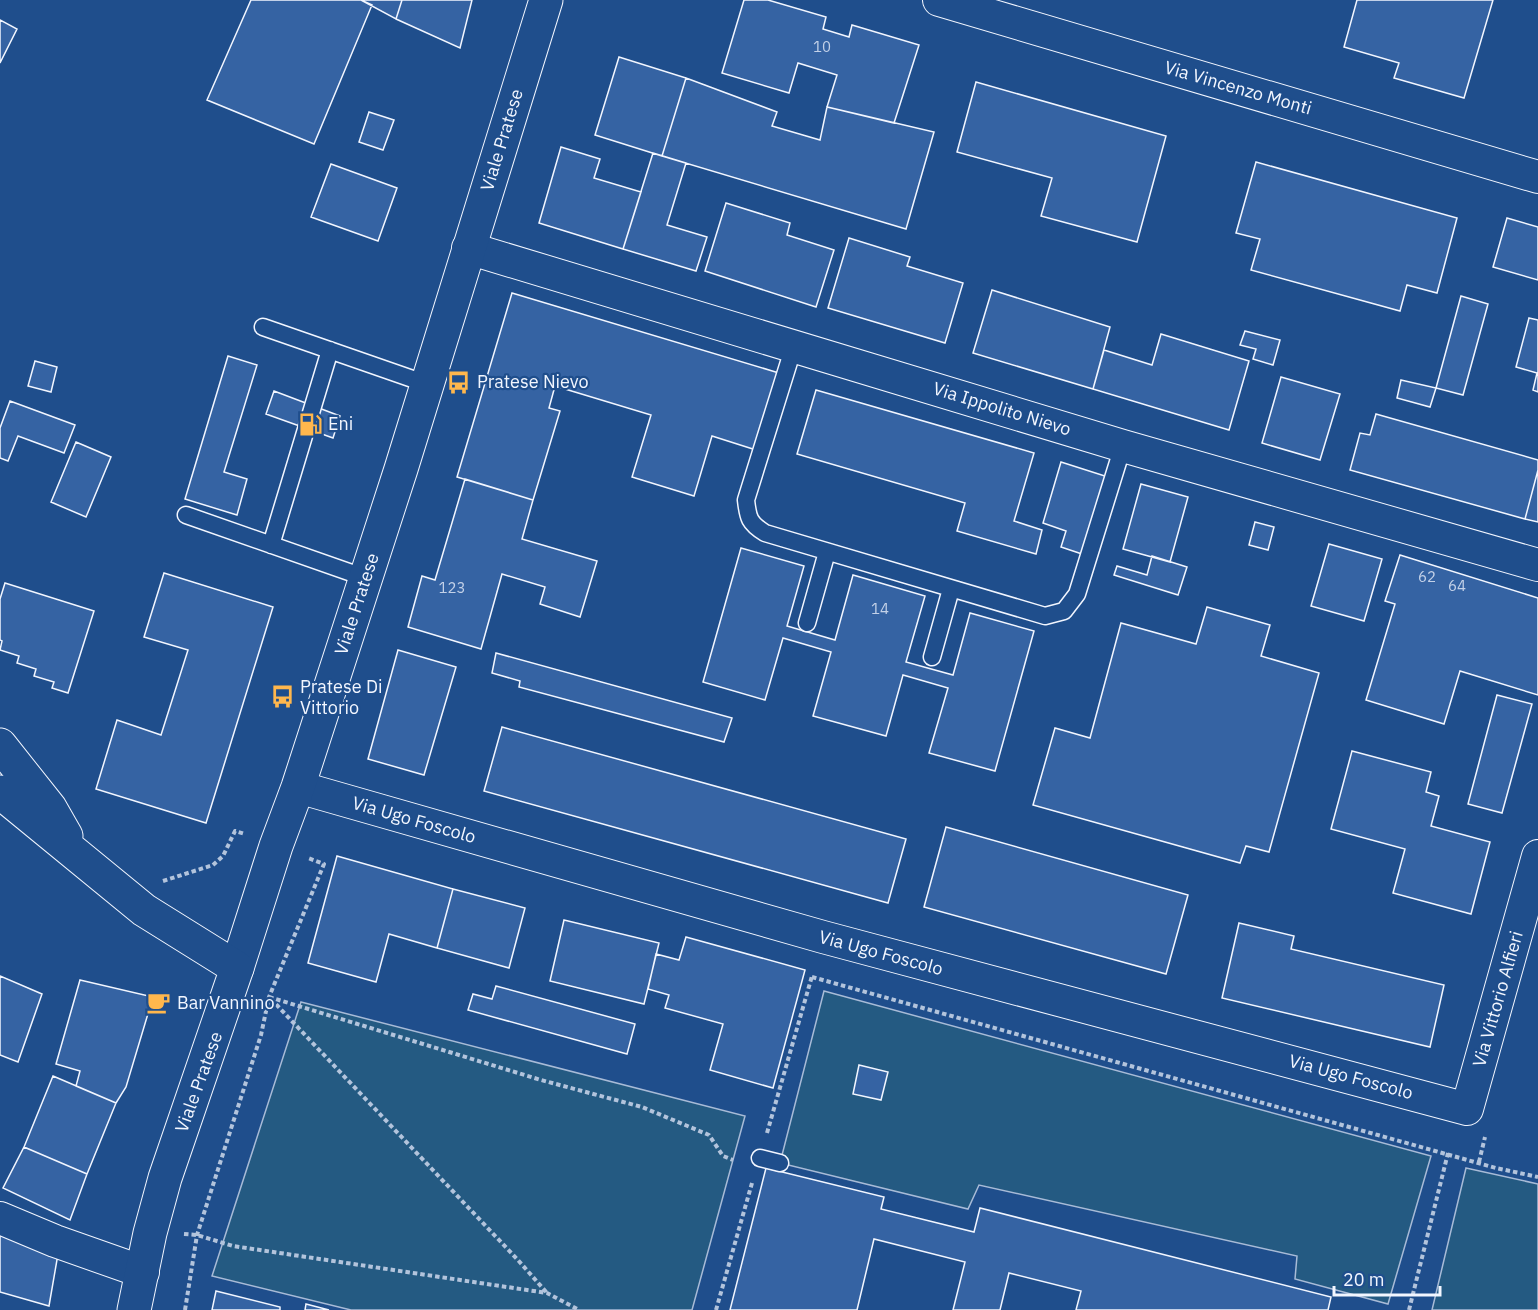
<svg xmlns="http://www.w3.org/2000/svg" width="1538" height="1310" font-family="'IBM Plex Sans',sans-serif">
	<rect width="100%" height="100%" fill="#1f4e8c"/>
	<!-- green -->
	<path fill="#245a82" stroke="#a8bbd7" stroke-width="1.5" d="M824 991 1431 1156 1388 1304 1295 1279 1297 1256 979 1185 968 1209 780 1163Z
		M301 1002 745 1116 692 1310H351L212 1276Z
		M1466 1168 1538 1184V1310H1432Z"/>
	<!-- building -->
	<path fill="#3563a3" stroke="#f2f6ff" stroke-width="1.5" d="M251 0H361L372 5 314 144 207 100Z
		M361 0H402L396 19Z
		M402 0H472L460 48 396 19Z
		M744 0H768L826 17 823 29 849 37 852 25 919 45 894 123 827 107 837 75 798 63 789 93 722 73Z
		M1357 0H1493L1464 98 1394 78 1399 63 1344 47Z
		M0 20 17 29 0 63Z
		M619 57 686 78 662 156 595 135Z
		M686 78 777 112 772 126 820 140 827 107 934 132 906 229 662 156Z
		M976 82 1166 136 1137 242 1041 216 1052 178 957 152Z
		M369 112 394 120 383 150 359 142Z
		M561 147 600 159 594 178 641 192 623 249 539 223Z
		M653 153 686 163 667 225 707 237 696 271 623 249Z
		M1256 162 1457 218 1437 293 1407 285 1400 311 1251 270 1260 239 1236 233Z
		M331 164 397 188 378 241 311 217Z
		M726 203 790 223 787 235 834 250 816 307 705 271Z
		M1507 218 1538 227V280L1493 267Z
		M849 238 910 257 907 266 963 283 945 343 828 308Z
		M992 290 1110 327 1093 389 973 353Z
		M512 293 779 373 756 450 712 436 694 496 632 477 651 415 555 386 549 408 560 411 533 500 457 477Z
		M1461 296 1488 304 1463 395 1436 388Z
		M1529 318 1538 320V392L1533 390 1537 373 1516 367Z
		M1245 331 1280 340 1273 365 1253 359 1256 349 1240 345Z
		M1161 334 1249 361 1229 430 1093 389 1104 350 1152 365Z
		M228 356 257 365 224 472 247 479 237 515 185 499Z
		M35 361 57 367 51 392 28 386Z
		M1281 377 1340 394 1320 460 1262 443Z
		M1401 380 1436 388 1430 407 1397 398Z
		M816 390 1034 453 1014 521 1042 530 1036 554 957 531 965 503 797 454Z
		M274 391 340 416 333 438 266 414Z
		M10 401 75 425 64 453 18 436 8 461 0 458V428Z
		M1376 414 1538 460V470L1525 519 1350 470 1360 433 1370 435Z
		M76 442 111 457 86 517 51 502Z
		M1061 462 1108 477 1085 555 1061 547 1066 531 1043 523Z
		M1538 470V522L1525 519Z
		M465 479 533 500 522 539 597 561 580 617 540 604 545 587 502 574 481 649 408 627 422 576 435 580Z
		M1141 484 1188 497 1170 562 1123 549Z
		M1255 522 1274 527 1268 550 1249 545Z
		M1329 544 1382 559 1364 621 1311 606Z
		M741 548 804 566 787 626 835 640 853 575 925 596 906 662 953 675 970 613 1034 631 995 771 929 753 948 688 903 675 886 736 813 716 831 652 783 638 765 700 703 682Z
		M1400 555 1538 598V695L1460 671 1444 724 1366 700 1395 604 1385 601Z
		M1152 556 1187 567 1178 595 1114 575 1117 566 1147 575Z
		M164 573 273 607 206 823 96 789 117 720 161 735 188 650 144 637Z
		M5 583 94 611 68 693 52 688 54 682 34 676 36 669 17 663 19 656 0 650 2 641 0 640V599Z
		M1207 607 1270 625 1261 656 1319 673 1269 852 1246 846 1240 863 1033 805 1055 728 1090 738 1121 623 1196 644Z
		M398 650 456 667 424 775 368 759Z
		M496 653 732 718 724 742 519 687 520 681 492 673Z
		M1497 695 1532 704 1502 813 1468 804Z
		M502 727 906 839 888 903 484 791Z
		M1352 751 1431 772 1426 792 1439 796 1431 826 1490 842 1471 914 1393 893 1405 849 1331 829Z
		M946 827 1188 895 1166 974 924 907Z
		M337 856 453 889 437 948 389 934 376 982 308 963Z
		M453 889 525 908 509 968 437 948Z
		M564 920 659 943 644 1004 550 981Z
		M1239 923 1294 936 1291 949 1444 985 1430 1047 1222 998Z
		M686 937 805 970 773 1088 710 1070 723 1024 665 1008 669 995 648 989 656 954 679 960Z
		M0 976 42 994 18 1062 0 1055Z
		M80 980 153 997 126 1087 116 1103 76 1086 80 1071 56 1064Z
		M496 986 635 1024 627 1054 468 1010 473 994 492 999Z
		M859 1065 888 1072 881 1100 853 1094Z
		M53 1076 116 1103 87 1174 24 1147Z
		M24 1147 87 1174 70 1220 3 1188Z
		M766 1168 884 1197 881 1209 974 1232 980 1208 1331 1297 1328 1310H1076L1081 1291 1009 1273 1000 1310H953L965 1262 874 1239 857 1310H730Z
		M0 1229 58 1254 49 1306 0 1292Z
		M216 1291 280 1307V1310H212Z
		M306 1304 329 1310H305Z"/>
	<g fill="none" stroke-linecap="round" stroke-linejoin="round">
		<defs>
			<path id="service" d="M263 327 427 384
				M794 346 746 500C748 518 749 523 765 533L1045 616 1064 611 1077 594 1123 446
				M186 515 366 578
				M271 545 330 350
				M807 623 827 552
				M932 657 951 589
				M760 1158 780 1163"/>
			<path id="minor" d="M939 0 1538 177
				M468 248 1123 446 1538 565
				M298 787 823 937 1467 1109 1538 856
				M0 1218 55 1241 143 1272"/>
			<path id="tertiary" d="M237 968 276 846 298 787 401 469 546 0"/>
			<path id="secondary" d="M0 745 50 808 66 836
				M0 792 144 910 237 968 165 1178 150 1233 134 1310"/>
		</defs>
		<!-- service casing -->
		<use href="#service" stroke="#f2f6ff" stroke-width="19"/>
		<!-- minor casing -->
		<use href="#minor" stroke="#f2f6ff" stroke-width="34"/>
		<!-- tertiary casing -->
		<use href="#tertiary" stroke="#f2f6ff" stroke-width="35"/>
		<!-- secondary casing -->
		<use href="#secondary" stroke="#f2f6ff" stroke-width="35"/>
		<!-- path -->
		<path stroke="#b3c4dc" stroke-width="4" stroke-dasharray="4.5 3" stroke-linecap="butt" d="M163 881 213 865 223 856 235 831 245 834
			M812 977 1496 1168 1538 1177
			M269 997 541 1080 642 1107 709 1135 723 1156 733 1160
			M271 999 517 1259 547 1293
			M767 1133 812 976
			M1479 1162 1485 1137
			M184 1234 197 1235 233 1246 547 1293 579 1310
			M185 1310 197 1235 261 1035 269 997 324 864 308 858
			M716 1310 752 1183
			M1409 1310 1448 1153"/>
		<!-- service -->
		<use href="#service" stroke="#1f4e8c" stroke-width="16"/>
		<!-- minor -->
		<use href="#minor" stroke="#1f4e8c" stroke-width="32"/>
		<!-- tertiary -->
		<use href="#tertiary" stroke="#1f4e8c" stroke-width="33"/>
		<!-- secondary -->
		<use href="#secondary" stroke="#1f4e8c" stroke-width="33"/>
	</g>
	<!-- icons -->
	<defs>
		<symbol id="bus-bare" viewBox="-9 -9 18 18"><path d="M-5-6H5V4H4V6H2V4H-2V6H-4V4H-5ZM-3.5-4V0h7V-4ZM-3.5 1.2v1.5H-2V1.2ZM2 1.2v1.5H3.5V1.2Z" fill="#ffb74d" stroke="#1f4e8c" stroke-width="2.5" paint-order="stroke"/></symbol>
		<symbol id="fuel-bare" viewBox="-9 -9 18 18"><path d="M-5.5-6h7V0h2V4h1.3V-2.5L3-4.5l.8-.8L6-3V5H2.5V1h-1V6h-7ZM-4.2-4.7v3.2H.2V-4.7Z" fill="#ffb74d" stroke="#1f4e8c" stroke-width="2.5" paint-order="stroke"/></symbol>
		<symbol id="cafe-bare" viewBox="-9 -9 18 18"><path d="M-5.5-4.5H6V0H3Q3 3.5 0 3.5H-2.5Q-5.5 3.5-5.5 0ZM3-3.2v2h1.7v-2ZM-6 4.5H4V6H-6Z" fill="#ffb74d" stroke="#1f4e8c" stroke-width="2.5" paint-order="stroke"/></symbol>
	</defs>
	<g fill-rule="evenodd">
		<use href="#bus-bare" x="442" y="366" width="33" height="33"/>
		<use href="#fuel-bare" x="294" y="408" width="33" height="33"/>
		<use href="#bus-bare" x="266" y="680" width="33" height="33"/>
		<use href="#cafe-bare" x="142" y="986" width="33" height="33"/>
	</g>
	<g text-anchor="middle" stroke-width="4.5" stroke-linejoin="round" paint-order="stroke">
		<!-- number labels -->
		<g font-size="15" fill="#c3d1e8">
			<text x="822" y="52">10</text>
			<text x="1427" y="582">62</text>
			<text x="1457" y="591">64</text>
			<text x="452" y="593">123</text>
			<text x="880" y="614">14</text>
		</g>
		<!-- street labels -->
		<g font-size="18" fill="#f2f6ff" stroke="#1f4e8c">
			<text transform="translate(1238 88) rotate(16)" y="6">Via Vincenzo Monti</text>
			<text transform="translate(502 140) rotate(-73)" y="6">Viale Pratese</text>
			<text transform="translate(1002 409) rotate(17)" y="6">Via Ippolito Nievo</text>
			<text transform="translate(357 604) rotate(-72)" y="6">Viale Pratese</text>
			<text transform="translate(414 820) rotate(16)" y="6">Via Ugo Foscolo</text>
			<text transform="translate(881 953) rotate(15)" y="6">Via Ugo Foscolo</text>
			<text transform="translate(1498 999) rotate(-74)" y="6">Via Vittorio Alfieri</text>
			<text transform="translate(1351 1077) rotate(15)" y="6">Via Ugo Foscolo</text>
			<text transform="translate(199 1082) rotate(-70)" y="6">Viale Pratese</text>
		</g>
		<!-- poi labels -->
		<g font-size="18" fill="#f2f6ff" stroke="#1f4e8c" text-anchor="start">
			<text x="477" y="388">Pratese Nievo</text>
			<text x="328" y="430">Eni</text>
			<text x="300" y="693">Pratese Di<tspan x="300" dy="21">Vittorio</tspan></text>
			<text x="177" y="1009">Bar Vannino</text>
		</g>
	</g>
	<!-- scale -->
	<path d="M1334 1286v9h106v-9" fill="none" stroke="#f2f6ff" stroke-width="3"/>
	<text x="1343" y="1286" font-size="18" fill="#f2f6ff" stroke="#1f4e8c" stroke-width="4.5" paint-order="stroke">20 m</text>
</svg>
